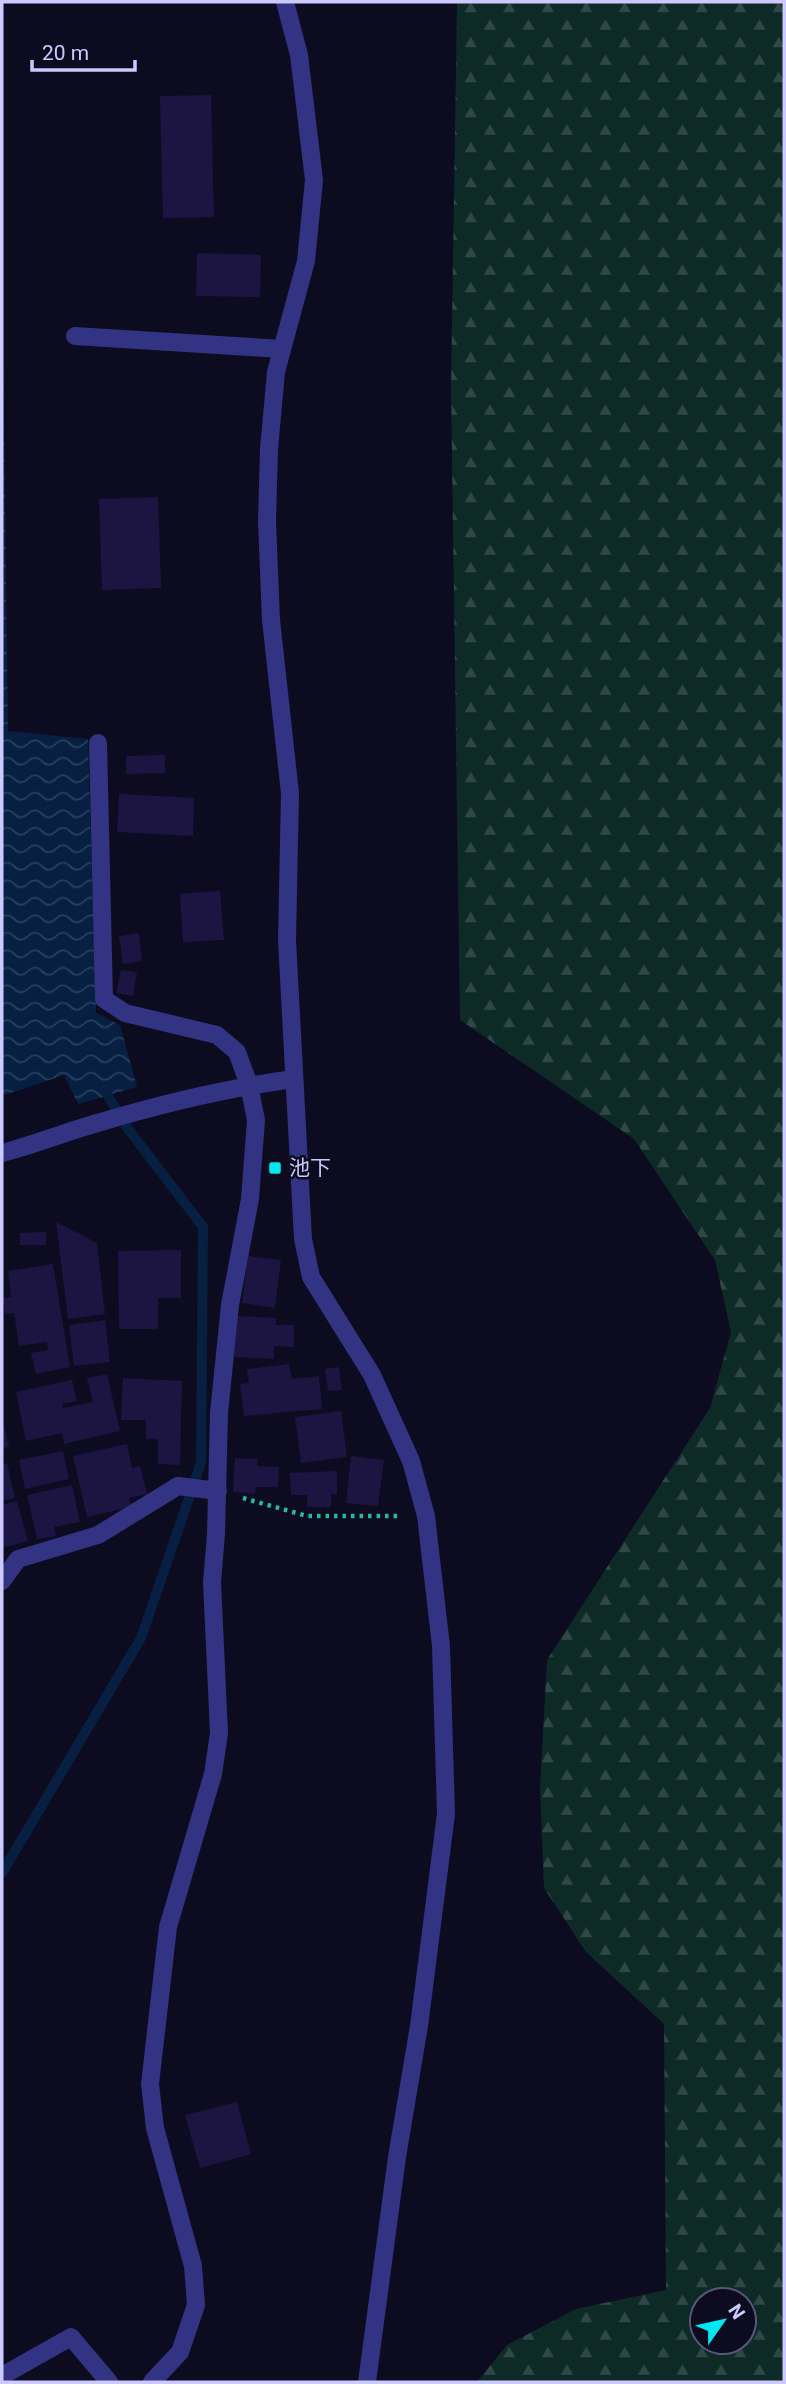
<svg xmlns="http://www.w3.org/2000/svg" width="786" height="2384" font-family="Roboto,'Noto Sans JP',sans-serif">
	<defs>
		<pattern id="forest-firs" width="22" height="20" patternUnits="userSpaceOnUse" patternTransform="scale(1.75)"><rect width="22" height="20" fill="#0d2a27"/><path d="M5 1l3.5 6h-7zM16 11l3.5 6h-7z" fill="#2f4847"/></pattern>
		<pattern id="water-waves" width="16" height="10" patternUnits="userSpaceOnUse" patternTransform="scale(1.75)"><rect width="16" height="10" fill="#072042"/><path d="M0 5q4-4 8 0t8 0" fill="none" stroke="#2a3f5e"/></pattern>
	</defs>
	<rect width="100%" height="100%" fill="#0d0b1f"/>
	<!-- forest -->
	<path fill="url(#forest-firs)" fill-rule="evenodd" d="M457 2H784V2382H477L507 2345 576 2309 666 2290 664 2024 586 1952 544 1888 540 1788 547 1660 710 1408 731 1332 715 1260 634 1139 460 1020 451 389ZM702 2300H744V2342H702Z"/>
	<!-- water -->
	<path fill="url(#water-waves)" d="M2 280 8 731 88 739 96 1013 120 1025 137 1087 78 1104 64 1075 2 1096Z"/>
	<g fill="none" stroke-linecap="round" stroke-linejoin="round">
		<!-- stream -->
		<path stroke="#072042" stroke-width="10" d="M2 1873 141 1638 201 1463 203 1227 129 1130 108 1096"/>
	</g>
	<!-- building -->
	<path fill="#1c1542" d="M211 95 214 217 163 218 160 96Z
		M197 253 261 255 260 297 196 296Z
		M158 497 161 588 102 590 99 499Z
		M165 755V773L126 774V756Z
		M119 794 194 798 193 836 117 832Z
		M220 891 224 940 183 942 180 894Z
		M139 933 142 961 123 964 119 936Z
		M121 970 137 972 133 996 116 993Z
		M56 1222 97 1243 105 1314 68 1319Z
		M46 1232V1245H20V1233Z
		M181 1250V1298H158V1329H119L118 1251Z
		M248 1256 281 1260 275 1308 242 1303Z
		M53 1264 70 1367 36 1374 31 1353 48 1350 47 1342 19 1346 14 1313 5 1314 3 1298 11 1297 8 1271Z
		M237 1316 276 1318V1325H294V1347L274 1346V1359L234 1357Z
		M105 1320 110 1362 74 1366 69 1325Z
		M289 1364 292 1379 319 1376 322 1409 244 1416 240 1384 249 1383 247 1369Z
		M339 1367 342 1390 328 1391 325 1369Z
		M107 1374 120 1431 64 1444 62 1433 26 1441 16 1392 72 1380 77 1401 62 1404 63 1408 93 1402 87 1378Z
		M123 1378 182 1381 180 1465 158 1464V1439H146V1420H121Z
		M341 1411 347 1457 301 1463 295 1417Z
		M2 1418 9 1447 2 1448Z
		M127 1444 132 1468 140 1466 147 1494 129 1498 131 1507 87 1517 73 1456Z
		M63 1451 69 1479 25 1489 19 1460Z
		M351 1456 384 1460 378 1506 346 1503Z
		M235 1458 258 1459 257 1466 279 1467 278 1487H256L255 1494 233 1492Z
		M7 1463 15 1498 2 1501V1464Z
		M337 1471V1494H331V1507H307V1495H291L290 1473Z
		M72 1485 80 1522 54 1527 56 1536 37 1539 27 1495Z
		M17 1501 28 1541 2 1548V1505Z
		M237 2102 251 2154 200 2168 185 2115Z"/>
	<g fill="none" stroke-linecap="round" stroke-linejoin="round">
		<!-- path -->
		<path stroke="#24b8a8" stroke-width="4.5" stroke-dasharray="3.5 5" stroke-linecap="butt" d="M243 1498 307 1516H400"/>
		<!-- minor -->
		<path stroke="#323382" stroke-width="18" d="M285 2 299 55 314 180 306 261 276 372 269 449 267 521 271 620 290 793 287 940 303 1239 311 1277 372 1375 411 1461 426 1516 441 1646 446 1814 419 2026 397 2157 367 2382
			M75 336 282 349
			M98 743 104 999 125 1013 217 1035 237 1052 249 1085 256 1120 250 1199 230 1305 219 1413 216 1534 212 1582 219 1733 213 1774 168 1927 150 2084 155 2128 193 2266 196 2305 180 2352 152 2382
			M2 1153C33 1145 63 1133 94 1124 160 1104 226 1088 294 1079
			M2 1581 18 1559 98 1535 178 1486 218 1491
			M2 2376 71 2337 109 2382"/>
	</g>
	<!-- markers -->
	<rect fill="#00e8f4" stroke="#0d0b1f" stroke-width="2.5" x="268" y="1161" width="14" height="14" rx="3.5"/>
	<g text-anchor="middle" stroke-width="5" stroke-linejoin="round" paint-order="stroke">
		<!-- poi labels -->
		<g font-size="21" fill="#ccc9ff" stroke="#0d0b1f" text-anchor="start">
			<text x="289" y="1175">池下</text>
		</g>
	</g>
	<!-- border -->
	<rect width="786" height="2384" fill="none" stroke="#ccc9ff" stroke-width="7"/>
	<!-- north arrow -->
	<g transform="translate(723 2321) rotate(56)"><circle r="33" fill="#0d0b1f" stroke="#595779" stroke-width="2"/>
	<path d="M0-5L12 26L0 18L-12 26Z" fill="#00e8f4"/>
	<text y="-10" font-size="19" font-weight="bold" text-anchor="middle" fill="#ccc9ff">N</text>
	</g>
	<!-- scale -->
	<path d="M32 60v10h103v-10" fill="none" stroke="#ccc9ff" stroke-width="3.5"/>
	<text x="42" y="60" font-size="21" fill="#ccc9ff" stroke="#0d0b1f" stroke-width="5" paint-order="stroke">20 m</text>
</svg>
